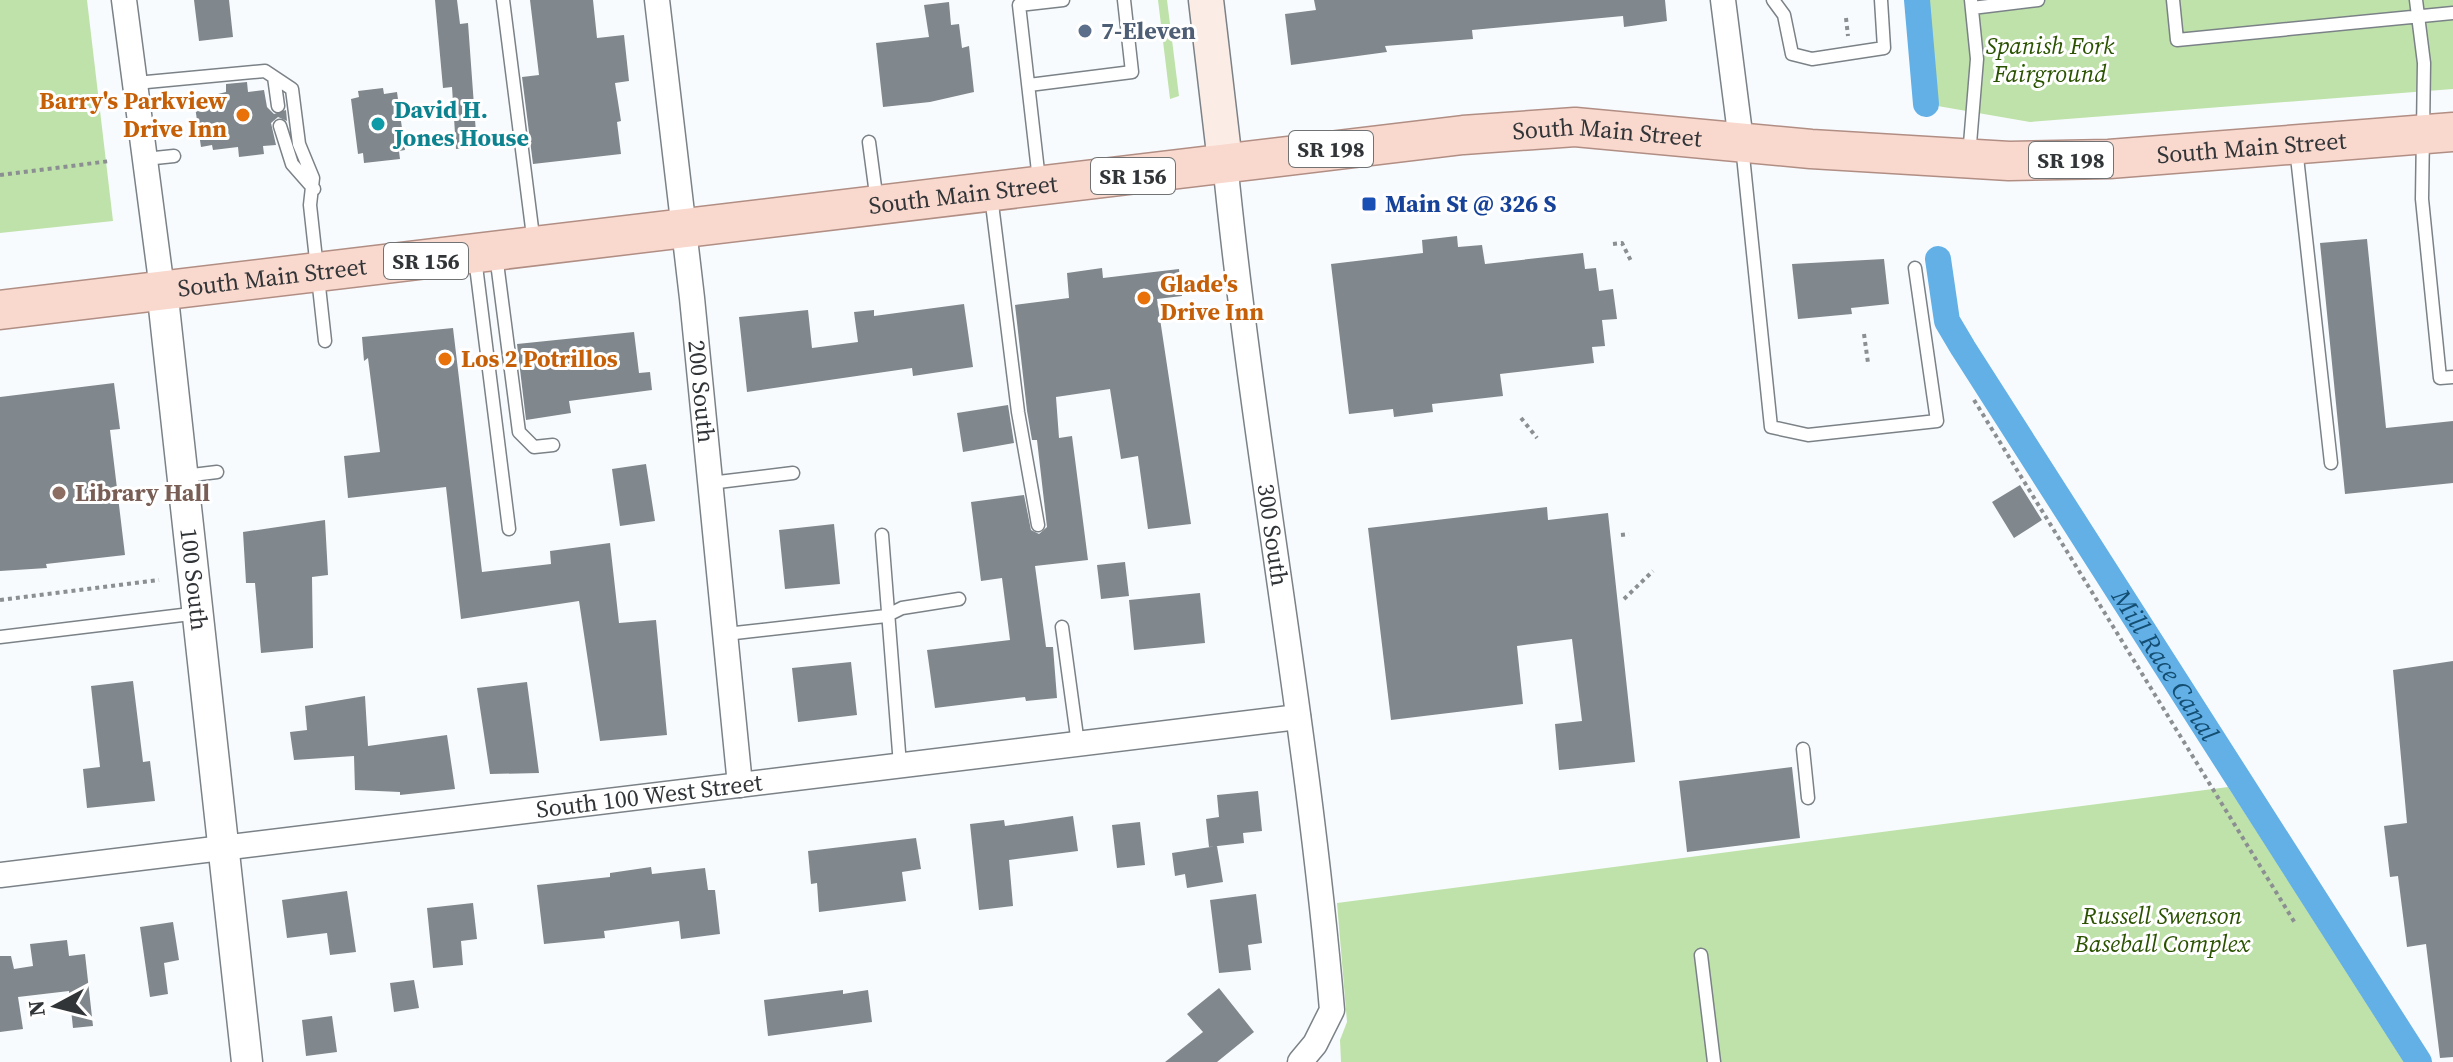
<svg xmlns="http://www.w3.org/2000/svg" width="2453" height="1062" font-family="'Source Serif 4',serif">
	<rect width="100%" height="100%" fill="#f8fbfe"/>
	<!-- green -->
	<path fill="#bfe2aa" d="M0 0H87L113 221 0 233Z
		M1158 0H1167L1179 96 1170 99Z
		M1917 0H2453V89L2030 122 1926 104Z
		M2228 787 2407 1062H1341L1340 1040 1347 1022 1337 903Z"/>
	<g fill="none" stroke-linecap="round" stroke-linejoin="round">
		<!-- canal -->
		<g stroke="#63b0e7" stroke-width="26">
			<path d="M1917 0 1926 104"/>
			<path id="s1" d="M1938 259 1947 321 1963 348 2419 1062"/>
		</g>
	</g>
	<!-- building -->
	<path fill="#81888d" d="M194 0H229L233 37 199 41Z
		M435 0H457L460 24 468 23 477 147 456 149 452 87 443 88Z
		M530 0H593L597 38 624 35 629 81 615 83 621 121 617 122 621 154 533 164 522 77 539 75Z
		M1314 0H1665L1667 21 1624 27 1623 16 1472 30 1473 39 1385 46 1387 52 1291 65 1285 14 1316 10Z
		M949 2 951 25 959 24 962 48 969 46 974 92 930 102 883 107 876 43 929 37 924 5Z
		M247 82 248 92 264 90 267 107 274 114 286 110 287 121 278 117 271 123 276 145 263 146 264 154 239 157 238 147 213 150 212 145 201 147 194 100 226 92V84Z
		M383 88 384 94 397 92 405 150 399 151 400 159 364 163 363 153 358 154 351 99 359 97 358 91Z
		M1457 236 1458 247 1482 245 1485 264 1583 253 1585 269 1596 268 1599 291 1613 289 1617 319 1602 320 1605 346 1592 347 1594 363 1500 374 1503 396 1432 404 1433 412 1394 417 1393 409 1349 414 1331 264 1423 253 1422 240Z
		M2367 239 2386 428 2453 421V483L2345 494 2320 243Z
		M1884 259 1889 304 1851 308 1852 314 1798 319 1792 264Z
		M1102 268 1103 278 1179 269 1182 296 1157 299 1191 524 1148 529 1138 456 1121 459 1110 389 1056 397 1059 438 1072 436 1088 560 1035 566 1046 647H1053L1057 698 1026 701 1025 697 935 708 927 650 1010 640 1002 578 981 581 971 502 1024 495 1031 530 1039 534 1047 527 1037 440H1032L1027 411 1015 305 1069 298 1067 273Z
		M964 304 973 367 913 376 912 368 747 392 739 317 808 310 812 348 858 342 854 312 874 310V316Z
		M453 328 482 572 551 564 550 551 610 543 619 623 656 620 667 735 600 741 579 601 461 619 446 487 348 498 344 456 380 452 368 358 364 361 362 337Z
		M634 332 639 373 650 372 652 390 569 401 571 413 526 420 517 344Z
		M114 383 120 429 110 430 125 555 46 564 47 568 0 571V397Z
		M1008 405 1014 443 963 452 957 413Z
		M646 464 655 521 620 526 612 469Z
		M2020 485 2042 520 2014 538 1992 502Z
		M1547 507 1548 520 1608 513 1635 762 1559 770 1555 724 1582 721 1572 639 1517 646 1523 704 1391 720 1368 528Z
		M325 520 328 575 312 577 313 648 261 653 255 583H246L243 532Z
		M834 524 840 584 785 589 779 530Z
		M1125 562 1129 596 1101 599 1097 565Z
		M1200 593 1205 643 1134 650 1129 600Z
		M2453 661V1057L2440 1058 2426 944 2407 947 2398 876 2390 877 2384 826 2407 823 2393 670Z
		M851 662 857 715 798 722 792 668Z
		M133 681 143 762 150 761 155 801 87 808 83 769 100 767 91 686Z
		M527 682 539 773 490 774 477 688Z
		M365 696 368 746 447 735 455 789 400 795V792L355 790 354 756 294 760 290 732 307 730 305 706Z
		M1792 767 1800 838 1687 852 1679 781Z
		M1258 791 1262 831 1243 833 1244 843 1209 847 1206 819 1219 817 1217 795Z
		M1073 816 1078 851 1009 860 1013 906 979 910 970 824 1004 820 1005 826Z
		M1140 822 1145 865 1117 868 1112 825Z
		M916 838 921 869 902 872 906 901 819 912 817 883 811 884 808 851Z
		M1217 846 1223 882 1187 888 1185 874 1175 876 1172 853Z
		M651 867 652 874 705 868 708 890H715L720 934 681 939 679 921 604 931 605 938 544 944 537 885 610 877V873Z
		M347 891 356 952 330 955 327 933 287 938 282 900Z
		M1256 894 1262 943 1248 945 1251 970 1219 973 1210 900Z
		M473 903 477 939 461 941 463 965 433 968 427 908Z
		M173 922 179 960 164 963 168 994 150 997 140 927Z
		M67 940 69 956 85 954 93 1026 73 1028 69 991 18 997 23 1029 0 1032V956H11L14 969 33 966 30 944Z
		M414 980 419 1008 394 1012 390 983Z
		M1219 988 1254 1032 1217 1062H1165L1203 1032 1187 1014Z
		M843 990V994L868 990 872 1022 768 1036 764 1000Z
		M332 1016 337 1052 306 1056 302 1020Z"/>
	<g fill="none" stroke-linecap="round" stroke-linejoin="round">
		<defs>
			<path id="service" d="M503 0 534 244
				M1773 0 1784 15 1792 54 1812 59 1884 48 1881 0
				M2173 0 2177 40 2453 13
				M2416 0 2424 63 2422 199 2440 378 2453 377
				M1972 8 2038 0
				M274 77 292 89 299 144 313 178 310 205 325 341
				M136 83 265 71 274 77 278 106
				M1029 85 1132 72 1124 0
				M280 126 292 164 314 189
				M869 142 877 202
				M1742 146 1771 427 1808 435 1937 421 1915 268
				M2296 148 2331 463
				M1969 156 1977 59 1971 0
				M145 159 174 156
				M1039 180 1019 5 1063 0
				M991 196 1018 412 1038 525
				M496 255 519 432 534 447 553 445
				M475 258 509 529
				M184 476 217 472
				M710 483 793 473
				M882 535 900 765
				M1062 627 1078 744
				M726 634 886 616 902 608 959 599
				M0 637 199 613
				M1803 749 1808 798
				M1701 955 1714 1062"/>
			<g id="minor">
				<path d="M124 0 162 289"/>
				<path id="s2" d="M657 0 692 298 740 785"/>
				<path d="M1723 0 1741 141"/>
				<path id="s3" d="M1225 162C1253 446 1308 726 1332 1010L1315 1044 1300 1062"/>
				<path id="s4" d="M0 875 1298 717"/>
			</g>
			<g id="tertiary">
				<path id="s5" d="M162 289 247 1062"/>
			</g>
			<path id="secondary" d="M1206 0 1225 162"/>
			<g id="primary">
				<path id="s6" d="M0 310 1463 135 1575 127 1811 149 2009 161 2109 159 2453 132"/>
			</g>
		</defs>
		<!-- service casing -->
		<use href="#service" stroke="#7b8287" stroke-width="15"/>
		<!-- minor casing -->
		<use href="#minor" stroke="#7b8287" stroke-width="27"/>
		<!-- tertiary casing -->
		<use href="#tertiary" stroke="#7b8287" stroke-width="33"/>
		<!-- secondary casing -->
		<use href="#secondary" stroke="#7b8287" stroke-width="37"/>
		<!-- primary casing -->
		<use href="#primary" stroke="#b18e84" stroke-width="41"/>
		<!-- path -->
		<path stroke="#8c8f92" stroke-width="4" stroke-dasharray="4 4" stroke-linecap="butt" d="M1846 18 1848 36
			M0 175 110 161
			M1613 244 1622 243 1631 261
			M1864 334 1868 363
			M1974 400 2295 923
			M1521 418 1537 438
			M1621 535 1629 534
			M1624 599 1653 571
			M0 600 159 580"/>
		<!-- service -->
		<use href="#service" stroke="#fff" stroke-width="12"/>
		<!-- minor -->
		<use href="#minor" stroke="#fff" stroke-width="24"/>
		<!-- tertiary -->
		<use href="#tertiary" stroke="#fff" stroke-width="30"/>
		<!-- secondary -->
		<use href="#secondary" stroke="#fcece6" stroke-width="34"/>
		<!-- primary -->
		<use href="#primary" stroke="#f9d8ce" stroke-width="38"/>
	</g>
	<!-- markers -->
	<circle fill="#5c6f8a" stroke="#fff" stroke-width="3" cx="1085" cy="31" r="8"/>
	<g fill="#e8710a" stroke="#fff" stroke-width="3">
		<circle cx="243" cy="115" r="8"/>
		<circle cx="1144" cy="298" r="8"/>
		<circle cx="445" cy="359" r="8"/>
	</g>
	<circle fill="#0f9aa8" stroke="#fff" stroke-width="3" cx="378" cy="124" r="8"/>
	<rect fill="#1a4fb4" stroke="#fff" stroke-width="3" x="1361" y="196" width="16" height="16" rx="4"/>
	<circle fill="#8d6e63" stroke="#fff" stroke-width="3" cx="59" cy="493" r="8"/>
	<g text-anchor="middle" stroke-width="6" stroke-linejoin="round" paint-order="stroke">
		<!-- shield labels -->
		<g fill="#fff" stroke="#707274" stroke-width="2">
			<rect x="1289" y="131" width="84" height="36" rx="6"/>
			<rect x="2029" y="142" width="84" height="36" rx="6"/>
			<rect x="1091" y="158" width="84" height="36" rx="6"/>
			<rect x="384" y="243" width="84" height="36" rx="6"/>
		</g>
		<g font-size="22" font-weight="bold" fill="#323538">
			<text x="1331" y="157">SR 198</text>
			<text x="2071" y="168">SR 198</text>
			<text x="1133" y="184">SR 156</text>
			<text x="426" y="269">SR 156</text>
		</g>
		<!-- service labels -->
		<g font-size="24" font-weight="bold" fill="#4e5e75" stroke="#fff" text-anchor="start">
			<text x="1101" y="39">7-Eleven</text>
		</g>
		<!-- park labels -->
		<g font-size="24" font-style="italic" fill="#2a5201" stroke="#fff">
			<text x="2050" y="54">Spanish Fork<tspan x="2050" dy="28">Fairground</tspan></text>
			<text x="2162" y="924">Russell Swenson<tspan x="2162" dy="28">Baseball Complex</tspan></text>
		</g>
		<!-- food labels -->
		<g font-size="24" font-weight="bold" fill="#c56008" stroke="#fff" text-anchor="start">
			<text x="227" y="109" text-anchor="end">Barry's Parkview<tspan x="227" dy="28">Drive Inn</tspan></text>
			<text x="1160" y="292">Glade's<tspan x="1160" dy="28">Drive Inn</tspan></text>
			<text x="461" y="367">Los 2 Potrillos</text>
		</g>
		<!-- culture labels -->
		<g font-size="24" font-weight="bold" fill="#0d838f" stroke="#fff" text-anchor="start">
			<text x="394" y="118">David H.<tspan x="394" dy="28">Jones House</tspan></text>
		</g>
		<!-- street labels -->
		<g font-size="24" fill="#323538" stroke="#fff">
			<text dy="8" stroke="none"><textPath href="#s6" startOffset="1618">South Main Street</textPath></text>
			<text dy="8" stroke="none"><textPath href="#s6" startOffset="2264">South Main Street</textPath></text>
			<text dy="8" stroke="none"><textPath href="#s6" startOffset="970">South Main Street</textPath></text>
			<text dy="8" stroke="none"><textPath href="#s6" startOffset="274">South Main Street</textPath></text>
			<text dy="8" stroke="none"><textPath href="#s2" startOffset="394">200 South</textPath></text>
			<text dy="8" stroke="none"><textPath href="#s3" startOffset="376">300 South</textPath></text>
			<text dy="8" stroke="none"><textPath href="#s5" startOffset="292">100 South</textPath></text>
			<text dy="8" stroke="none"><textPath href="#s4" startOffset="654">South 100 West Street</textPath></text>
		</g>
		<!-- transit labels -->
		<g font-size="24" font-weight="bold" fill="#164399" stroke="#fff" text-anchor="start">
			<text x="1385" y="212">Main St @ 326 S</text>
		</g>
		<!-- education labels -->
		<g font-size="24" font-weight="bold" fill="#785e54" stroke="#fff" text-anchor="start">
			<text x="75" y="501">Library Hall</text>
		</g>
		<!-- water labels -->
		<g font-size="26" font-style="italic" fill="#144f73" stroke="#fff">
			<text dy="9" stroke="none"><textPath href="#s1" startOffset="470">Mill Race Canal</textPath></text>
		</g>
	</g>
	<!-- north arrow -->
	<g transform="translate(56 1006) rotate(263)" stroke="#ffffff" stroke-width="6" paint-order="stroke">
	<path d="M0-6L14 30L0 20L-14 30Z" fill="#323538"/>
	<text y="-12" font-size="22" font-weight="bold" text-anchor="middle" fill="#323538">N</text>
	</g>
</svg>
